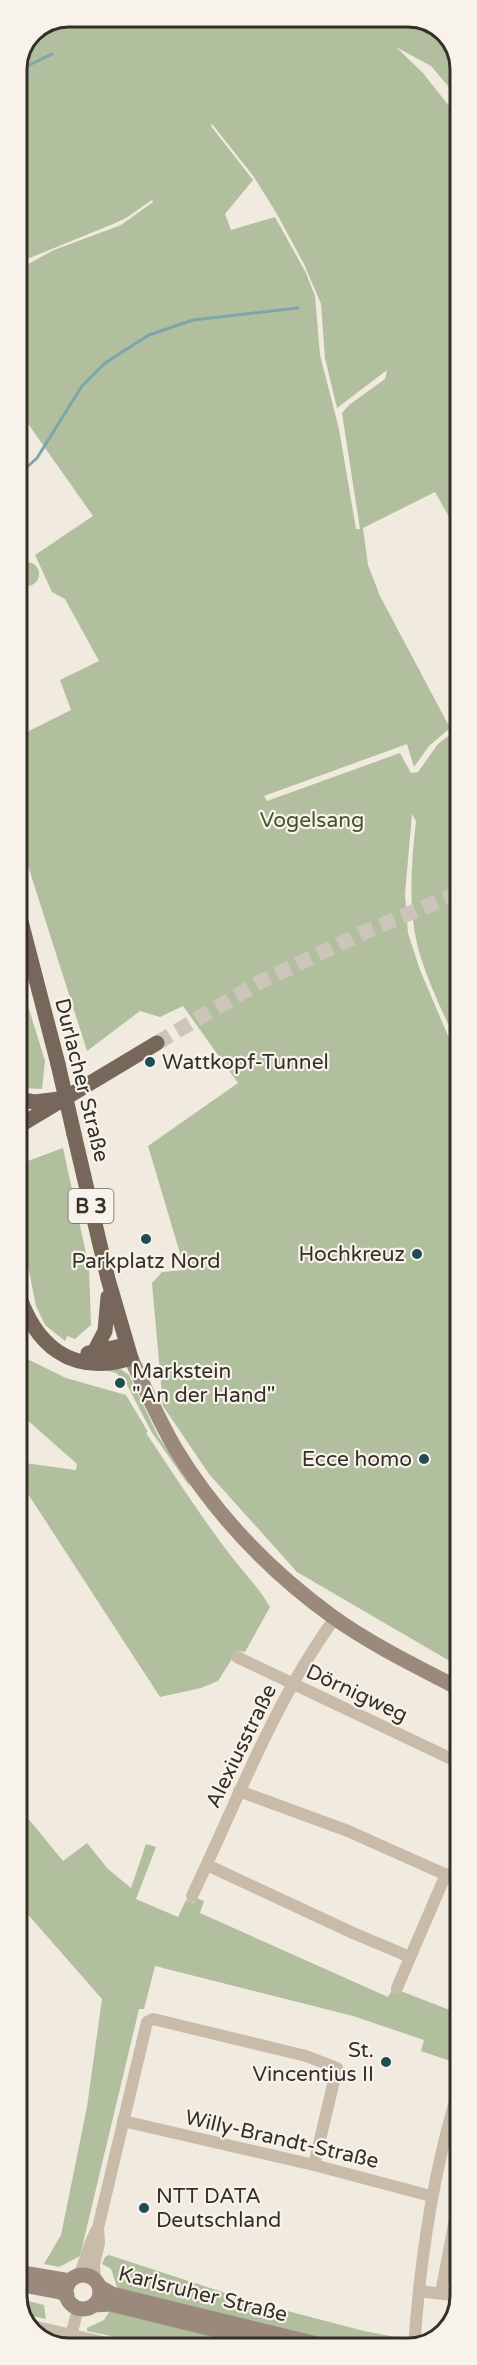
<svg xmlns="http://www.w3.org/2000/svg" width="477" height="2365" font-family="'Varela Round',sans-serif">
	<rect width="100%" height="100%" fill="#f1eade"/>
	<!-- green -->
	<path fill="#b1bf9f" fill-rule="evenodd" d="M69 17H414L445 32 460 62V100L431 66 396 47 423 73 460 120V536L435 492 363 528 368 565 380 596 450 728 429 746 414 767 407 744 264 796 267 801 400 753 411 773 418 772 438 744 460 727V1051C447 1020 431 990 421 958 407 914 411 866 416 821L412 814 405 894 408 933 420 970 460 1064V1667L297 1572 209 1474 163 1406 152 1283 162 1272 185 1270 148 1146 238 1083 183 1006 160 1017 140 1011 87 1051 17 831V737L71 710 60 680 99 661 65 599 52 592 35 555 93 516 17 408V270L54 250 121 225 153 202 152 200 126 218 113 224 20 262 17 256V69L32 32ZM212 124 254 177 277 214 304 264 321 304 325 358 337 408 387 370 385 379 349 405 342 413 360 529H356L339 429 320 355 315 296 306 273 275 217 231 230 225 214 253 180 211 126Z
		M15 574a12 12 0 1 1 24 0a12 12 0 1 1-24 0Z
		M17 970 45 1061 42 1089 22 1088 17 1085Z
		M63 1148 89 1267 91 1325 75 1339 67 1336 65 1341 45 1325 36 1306 17 1211V1165Z
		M17 1354 66 1378 126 1395 148 1432 146 1433C173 1473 199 1514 228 1552 242 1571 258 1586 270 1607L245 1652 237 1651 218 1681 201 1688 160 1697 17 1477V1462L76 1470 77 1464 17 1411Z
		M119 1368 129 1375 158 1436 188 1480 190 1487 151 1431 125 1381 116 1373 105 1370Z
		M17 1805 63 1861 87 1843 108 1869 131 1888 146 1844 156 1847 136 1899 178 1917 186 1900 194 1903 196 1898 204 1901 200 1913 388 1997 393 1988 460 2014 459 2064 421 2051 424 2040 353 2016 155 1966 144 2009H139L80 2256 59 2267 44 2264 61 2235 87 2107 102 1999 17 1902Z
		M109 2255 253 2302 364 2331 411 2340 410 2348H346L118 2290 111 2269 102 2264 105 2257Z
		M17 2298 44 2305 46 2319 22 2314 17 2303Z
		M111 2309 275 2348H166L87 2331V2328L104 2320Z"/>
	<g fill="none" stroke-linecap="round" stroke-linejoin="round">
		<!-- stream -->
		<path stroke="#7fa5ac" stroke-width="3" d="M17 71 52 54
			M17 476 37 458 82 386 105 363 149 335 193 320 298 308"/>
		<!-- primary-tunnel -->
		<path stroke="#ccc5ba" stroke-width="15" stroke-dasharray="15 8" stroke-linecap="butt" d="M157 1043 260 982 365 932 460 892"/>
		<!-- street -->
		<path stroke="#c8bbaa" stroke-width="12" d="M237 1657 460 1763
			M239 1791 348 1831 460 1881
			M207 1865 353 1933 410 1957
			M192 1896C237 1802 273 1703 335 1618
			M397 1988 446 1874
			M123 2121 314 2165 431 2196
			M79 2275C87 2259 88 2243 98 2228
			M95 2279 94 2264 99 2243 98 2228 147 2022 153 2019 306 2056 337 2068 314 2165
			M419 2291 460 2296
			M441 2293 460 2193
			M28 2325 129 2348
			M68 2348 78 2308
			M414 2348C420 2259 433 2170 460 2085"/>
		<!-- secondary -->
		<path stroke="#9b8a7c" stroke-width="15" d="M131 1358C145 1389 158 1419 175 1448 215 1514 271 1572 333 1617 372 1645 418 1667 460 1689
			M17 2272 70 2281
			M66 2292a17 17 0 1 1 34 0a17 17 0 1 1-34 0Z
			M17 2284 60 2292 67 2295
			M100 2287 112 2294 333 2348
			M94 2305 110 2304 289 2348"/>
		<!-- primary -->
		<path stroke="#77675b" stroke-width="15" d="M17 906 58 1064
			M17 1099 35 1102 59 1099
			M17 1127 157 1043
			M17 1289C34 1345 71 1377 131 1358L108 1279 74 1134
			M94 1352 105 1331 108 1297
			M88 1353 126 1345"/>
		<!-- primary-bridge -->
		<path stroke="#77675b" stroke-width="15" d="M58 1064 74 1134"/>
	</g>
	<!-- markers -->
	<g fill="#224c55" stroke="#f8f3ea" stroke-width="2">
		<circle cx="150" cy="1062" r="6"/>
		<circle cx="146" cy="1239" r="6"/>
		<circle cx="417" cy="1254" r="6"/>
		<circle cx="120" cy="1383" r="6"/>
		<circle cx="424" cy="1459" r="6"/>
		<circle cx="386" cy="2062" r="6"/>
		<circle cx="144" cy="2208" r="6"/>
	</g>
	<g text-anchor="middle" stroke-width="4.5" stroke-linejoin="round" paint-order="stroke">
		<!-- shield labels -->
		<rect fill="#f8f3ea" stroke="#706a63" stroke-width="1.5" x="68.5" y="1189" width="45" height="34" rx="4.5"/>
		<g font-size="20" font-weight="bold" fill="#362f29">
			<text x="91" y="1213">B 3</text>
		</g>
		<!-- park labels -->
		<g font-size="21" fill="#42532f" stroke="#f8f3ea">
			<text x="312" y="827">Vogelsang</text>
		</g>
		<!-- poi labels -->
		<g font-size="21" fill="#362f29" stroke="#f8f3ea" text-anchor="start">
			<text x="162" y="1069">Wattkopf-Tunnel</text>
			<text x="405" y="1261" text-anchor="end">Hochkreuz</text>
			<text x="146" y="1268" text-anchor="middle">Parkplatz Nord</text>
			<text x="132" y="1378">Markstein<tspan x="132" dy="24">"An der Hand"</tspan></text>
			<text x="412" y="1466" text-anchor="end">Ecce homo</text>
			<text x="374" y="2057" text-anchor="end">St.<tspan x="374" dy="24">Vincentius II</tspan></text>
			<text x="156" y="2203">NTT DATA<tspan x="156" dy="24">Deutschland</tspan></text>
		</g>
		<!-- street labels -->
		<g font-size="21" fill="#362f29" stroke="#f8f3ea">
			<text transform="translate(82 1080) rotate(76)" y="7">Durlacher Straße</text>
			<text transform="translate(357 1693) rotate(25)" y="7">Dörnigweg</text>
			<text transform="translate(241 1746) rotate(-64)" y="7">Alexiusstraße</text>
			<text transform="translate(282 2139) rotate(13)" y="7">Willy-Brandt-Straße</text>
			<text transform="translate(203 2294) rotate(14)" y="7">Karlsruher Straße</text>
		</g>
	</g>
	<!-- crop -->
	<path d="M0 0H477V2365H0ZM69 27H408A42 42 0 0 1 450 69V2296A42 42 0 0 1 408 2338H69A42 42 0 0 1 27 2296V69A42 42 0 0 1 69 27Z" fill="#f8f3ea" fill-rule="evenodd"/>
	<path fill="none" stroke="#362f29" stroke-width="3" d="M69 27H408A42 42 0 0 1 450 69V2296A42 42 0 0 1 408 2338H69A42 42 0 0 1 27 2296V69A42 42 0 0 1 69 27Z"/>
</svg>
